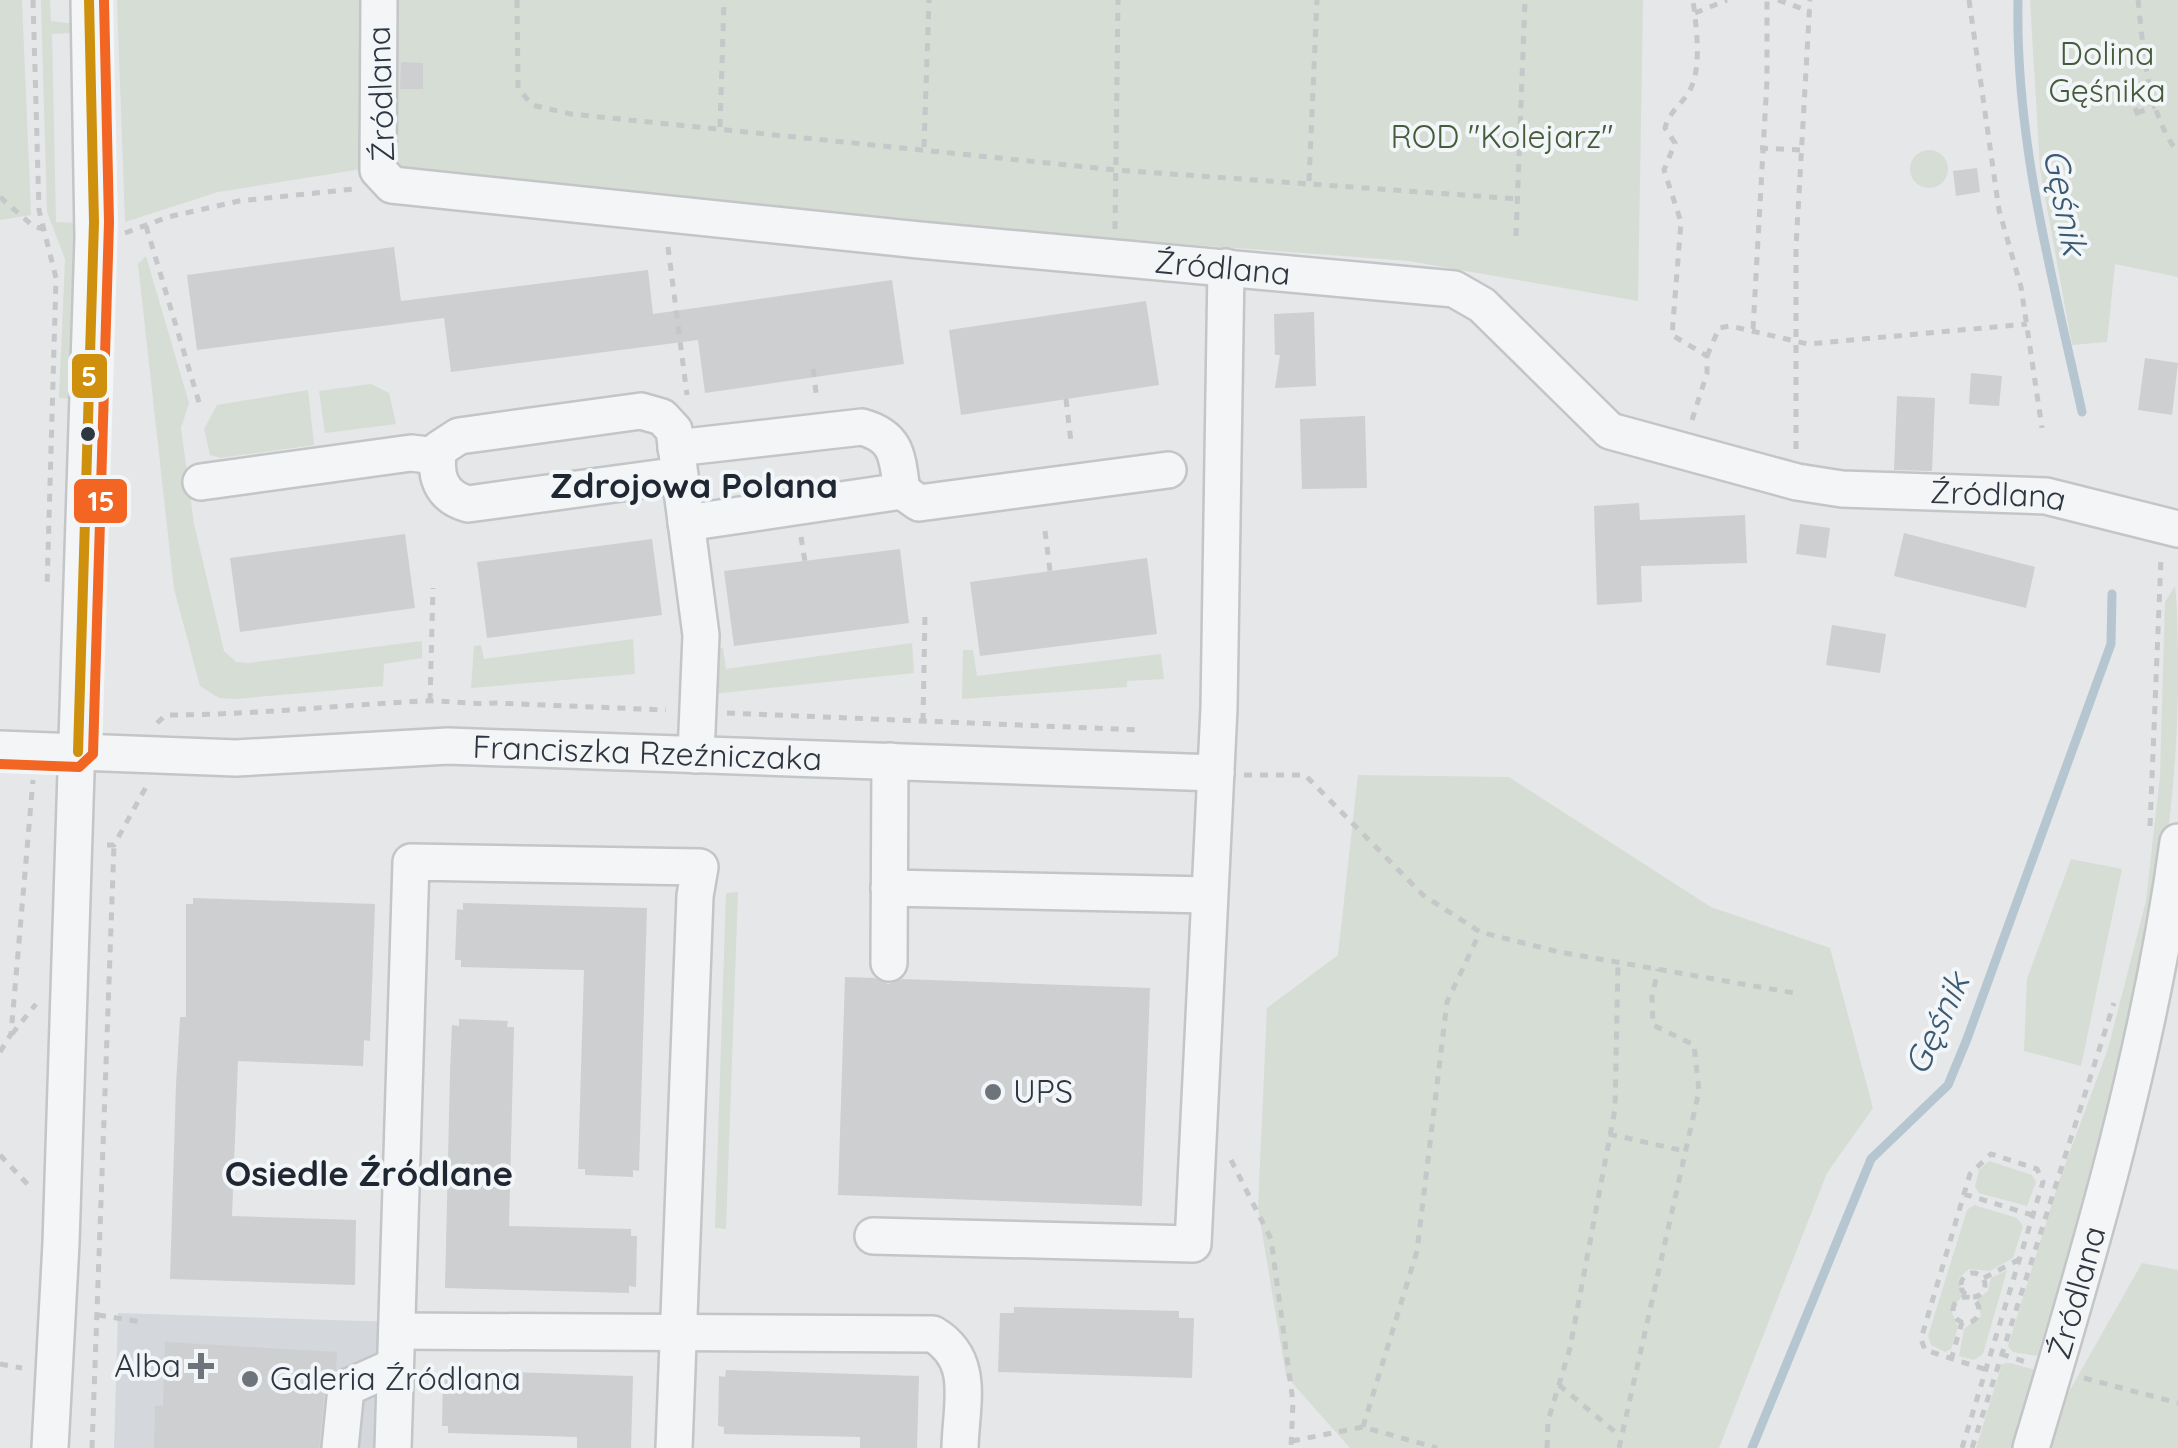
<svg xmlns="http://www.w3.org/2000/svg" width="2178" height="1448" font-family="Quicksand,sans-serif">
	<rect width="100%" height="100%" fill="#e5e7e9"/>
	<!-- built -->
	<path fill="#d4d7dc" d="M118 1313 394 1322 390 1448H114Z"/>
	<!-- green -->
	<path fill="#d6ddd5" d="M0 0H22L31 215 0 220Z
		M41 0H50L51 21 74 24 72 33 52 34 56 222 77 223 73 399 59 398 65 259 47 212Z
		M117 0H369L368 168 218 192 125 222Z
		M389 0H1643L1638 301 1409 261 1065 235 1041 239 390 169Z
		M2030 0H2178V277L2115 264 2107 342 2072 345 2040 169Z
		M1910 169a19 19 0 1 1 38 0a19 19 0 1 1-38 0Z
		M146 256 189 403 181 428 194 524 224 651 236 662 248 663 422 641V658L384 664 383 686 235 699 219 698 200 686 174 589 138 264Z
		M371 384 389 393 396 424 325 433 319 391Z
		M308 390 314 445 221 458 210 455 204 429 217 405Z
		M2175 586C2178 610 2178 649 2178 676 2178 908 2107 1138 2037 1356L2013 1352 2008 1346 2059 1181 2108 1049 2146 901 2160 776 2165 602Z
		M633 639 635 674 471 688 474 646 481 645 484 659Z
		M912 643 914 673 712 694 715 648H723L726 669Z
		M963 650H973L977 676 1161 654 1164 679 1127 681V687L962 699Z
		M1358 775 1509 777 1711 907 1830 948 1873 1108 1827 1173 1719 1448H1350L1286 1376 1258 1208 1267 1008 1338 955Z
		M2071 859 2122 869 2081 1066 2024 1051 2027 979Z
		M738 892 726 1229 715 1228 726 893Z
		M1989 1161 2032 1175 2036 1182 2027 1206 1979 1193 1975 1187 1979 1170Z
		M1974 1205 2017 1218 2023 1226 2013 1258 1990 1271 1969 1269 1959 1278 1963 1295 1951 1310 1958 1327 1951 1349 1945 1352 1931 1345 1928 1336 1967 1210Z
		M2142 1263 2178 1270V1448H2037Z
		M2007 1270 1983 1354 1974 1360 1959 1356 1964 1329 1981 1316 1977 1299 1988 1291 1991 1278Z
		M2010 1363 2039 1371 2017 1448H1976L2002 1364Z"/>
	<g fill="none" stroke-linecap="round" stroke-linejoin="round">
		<!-- stream -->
		<path stroke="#b6c6d1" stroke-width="9" d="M2018 0C2015 141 2052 275 2082 412
			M1752 1448 1871 1159 1948 1085 1967 1039 2111 644 2112 594"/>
	</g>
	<!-- building -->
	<path fill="#cdcfd1" d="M401 62 423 63V89H400Z
		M1977 168 1980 192 1956 196 1953 171Z
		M394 247 401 301 648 270 653 314 892 280 904 364 705 393 698 340 451 372 444 318 197 350 187 275Z
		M1146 301 1159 385 961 415 949 330Z
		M1314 312 1316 386 1275 388 1280 355H1275L1274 314Z
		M2145 358 2178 363 2172 415 2138 410Z
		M1971 373 2002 376 1999 406 1969 404Z
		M1897 396 1935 398 1932 471 1894 470Z
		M1365 416 1367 488 1302 489 1300 419Z
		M1639 503 1640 520 1745 515 1747 563 1641 566 1642 602 1597 605 1594 506Z
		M1800 524 1830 528 1826 558 1796 554Z
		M1904 533 2035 567 2026 608 1894 576Z
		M405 534 415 608 240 632 230 558Z
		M652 539 662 615 487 638 477 562Z
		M900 549 909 623 734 646 724 571Z
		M1147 558 1157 634 980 656 970 582Z
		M1832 625 1886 634 1880 673 1826 665Z
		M193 898 375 904 370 1041 364 1040 363 1066 238 1061 232 1216 356 1220 355 1285 170 1279 176 1085 180 1017H186V904H193Z
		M463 903 647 908 639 1171 633 1170V1177L585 1175V1169H578L584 970 461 967V960H455L457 909 463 910Z
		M845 977 875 978 888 984 902 979 1150 988 1142 1206 838 1195Z
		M459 1019 508 1021 507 1027H514L509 1226 631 1229V1236H637L636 1287 629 1286V1293L445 1288 450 1073 452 1025 459 1026Z
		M1014 1307 1179 1311V1318H1194L1192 1378 998 1372 1000 1313H1014Z
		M165 1342 337 1352 336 1369 325 1386 319 1448H154L155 1406H163Z
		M449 1370 633 1376 631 1448H577V1437L448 1433V1426H442L443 1376 449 1377Z
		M726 1370 919 1376 917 1448H860V1437L724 1434V1427L718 1426 719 1376 725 1377Z"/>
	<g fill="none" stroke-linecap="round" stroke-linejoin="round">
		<defs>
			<g id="minor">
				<path id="s1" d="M379 0 378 170 392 185 919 240 1454 289 1482 305 1610 431 1797 482 1842 489 2046 496 2178 529"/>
				<path d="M676 448 862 427C898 437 897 457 902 491L686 523"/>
				<path d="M680 475 468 504C440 496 434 475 439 449L459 436 641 411 662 417 674 430 701 635 696 755"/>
				<path d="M201 482 411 453 437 456"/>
				<path d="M902 491 919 503 1168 470"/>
				<path id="s2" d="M0 749 236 758 448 746 1216 773"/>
				<path d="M889 888 1208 895"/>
				<path d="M889 963 890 761"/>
				<path d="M873 1236 1193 1244 1219 708 1226 267"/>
				<path d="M397 1331 933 1334C976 1360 961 1403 960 1448"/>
				<path d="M50 1448 61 1243 93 238 89 0"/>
				<path d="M340 1448 346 1388 395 1366"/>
				<path d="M393 1448 411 862 700 867 695 896 674 1448"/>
				<path id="s3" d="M2031 1448C2091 1249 2150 1048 2178 842"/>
			</g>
		</defs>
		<!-- minor casing -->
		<use href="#minor" stroke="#c3c5c7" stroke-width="40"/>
		<!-- path -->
		<path stroke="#c5c7c9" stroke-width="5" stroke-dasharray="8 8" stroke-linecap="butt" d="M33 0 39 210 56 278 47 589
			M517 0 518 88 532 105 571 114 1116 170 1518 199
			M1778 0 1809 11
			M1969 0 1999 210 2021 287 2042 428
			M2138 0C2144 52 2146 110 2178 153
			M1695 13 1727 0
			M2135 108 2139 118
			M2137 113 2155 106
			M720 127 724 0
			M924 147 929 0
			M1760 148 1802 150
			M1309 181 1317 0
			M0 197 33 226 43 229
			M146 226 201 409
			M1115 229 1118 0
			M125 233 168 217 239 201 354 189
			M1516 236 1525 0
			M668 247 687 395
			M1753 329 1767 80V0
			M1707 356 1719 328 1730 326 1808 344 2027 324
			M813 369 817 400
			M1066 399 1071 442
			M1692 420 1707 373V356L1672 335 1681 222 1664 170 1675 143 1665 128C1669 111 1684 103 1691 88 1702 64 1696 25 1693 0
			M1796 449V247L1810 0
			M1045 531 1050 571
			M801 537 806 568
			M430 701 433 588
			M727 713 1141 730
			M923 721 925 614
			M157 723 166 715C253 715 338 705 425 701 448 700 470 705 495 703L666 710
			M1244 775H1305L1423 895 1480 932 1559 952 1794 993
			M2150 826 2161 558
			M107 845H114L146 787
			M12 1034 36 1004
			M0 1052 11 1034 33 780
			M1609 1134 1684 1151
			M0 1155 31 1188
			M1231 1160 1271 1239 1293 1402 1291 1448
			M1964 1194 2032 1215
			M1961 1285a12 12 0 1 1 24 0a12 12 0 1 1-24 0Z
			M1984 1278 2020 1259
			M1953 1310a13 13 0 1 1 26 0a13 13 0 1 1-26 0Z
			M98 1315 142 1322
			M2001 1354 2026 1362
			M1951 1360 1962 1322
			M0 1364 22 1368
			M2084 1378 2178 1403
			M1559 1385 1620 1436
			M1363 1427 1417 1251 1447 1002 1480 932
			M1292 1441 1363 1427 1437 1448
			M92 1448 114 845
			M1547 1448 1548 1421 1570 1348 1615 1109 1618 962
			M1619 1448 1699 1091 1694 1045 1653 1025 1652 997 1658 969
			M1962 1448 2043 1182 2037 1169 1991 1154 1970 1174 1921 1339 1925 1350 1987 1370
			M1972 1448 2114 1003"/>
		<!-- minor -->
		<use href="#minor" stroke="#f4f5f6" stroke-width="35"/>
		<defs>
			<path id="bus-1" d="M78 752 94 222 89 0"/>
			<path id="bus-2" d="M0 764 79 767 93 754 109 222 104 0"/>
		</defs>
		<!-- bus-1 casing -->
		<use href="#bus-1" stroke="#f3f6f8" stroke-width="18"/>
		<!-- bus-2 casing -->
		<use href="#bus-2" stroke="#f3f6f8" stroke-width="18"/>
		<!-- bus-1 -->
		<use href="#bus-1" stroke="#cf900d" stroke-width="10"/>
		<!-- bus-2 -->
		<use href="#bus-2" stroke="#f26522" stroke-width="10"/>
	</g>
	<!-- markers -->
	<circle fill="#2d3641" stroke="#f3f6f8" stroke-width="4" cx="88" cy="434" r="9"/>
	<g fill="#6d747c" stroke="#f3f6f8" stroke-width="4">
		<circle cx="993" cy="1092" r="10"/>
		<path d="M196 1351h10v10h10v10h-10v10h-10v-10h-10v-10h10z"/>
		<circle cx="250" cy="1379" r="10"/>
	</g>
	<g text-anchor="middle" stroke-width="8" stroke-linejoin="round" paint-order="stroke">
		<!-- park labels -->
		<g font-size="32" fill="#455c3b" stroke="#f3f6f8">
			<text x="2107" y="65">Dolina<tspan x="2107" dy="37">Gęśnika</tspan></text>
			<text x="1502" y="148">ROD "Kolejarz"</text>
		</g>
		<!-- street labels -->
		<g font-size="32" fill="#2d3641" stroke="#f3f6f8">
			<text transform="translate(381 94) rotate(-92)" y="11">Źródlana</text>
			<text dy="11" stroke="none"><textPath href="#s1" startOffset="1025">Źródlana</textPath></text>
			<text dy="11" stroke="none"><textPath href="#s1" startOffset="1865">Źródlana</textPath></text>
			<text dy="11" stroke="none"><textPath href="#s2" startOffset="648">Franciszka Rzeźniczaka</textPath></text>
			<text dy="11" stroke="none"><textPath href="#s3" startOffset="162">Źródlana</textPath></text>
		</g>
		<!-- poi labels -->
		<g font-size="32" fill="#2d3641" stroke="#f3f6f8" text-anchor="start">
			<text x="1013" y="1103">UPS</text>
			<text x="181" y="1377" text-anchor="end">Alba</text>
			<text x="270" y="1390">Galeria Źródlana</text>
		</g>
		<!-- water labels -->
		<g font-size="35" font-style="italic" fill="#3a5972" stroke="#f3f6f8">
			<text transform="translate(2065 202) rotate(79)" y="12">Gęśnik</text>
			<text transform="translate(1937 1024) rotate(-65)" y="12">Gęśnik</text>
		</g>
		<!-- neighbourhood labels -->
		<g font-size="35" font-weight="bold" fill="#1f2732" stroke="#f3f6f8">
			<text x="694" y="498">Zdrojowa Polana</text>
			<text x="369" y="1186">Osiedle Źródlane</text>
		</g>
	</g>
	<g stroke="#f3f6f8" stroke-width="4">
		<rect x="70" y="352" width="39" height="48" rx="10" fill="#cf900d"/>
		<rect x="72" y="477" width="57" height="48" rx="10" fill="#f26522"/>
	</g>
	<g font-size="28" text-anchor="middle" font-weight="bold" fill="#fff">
		<text x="89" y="386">5</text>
		<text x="101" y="511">15</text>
	</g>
</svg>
